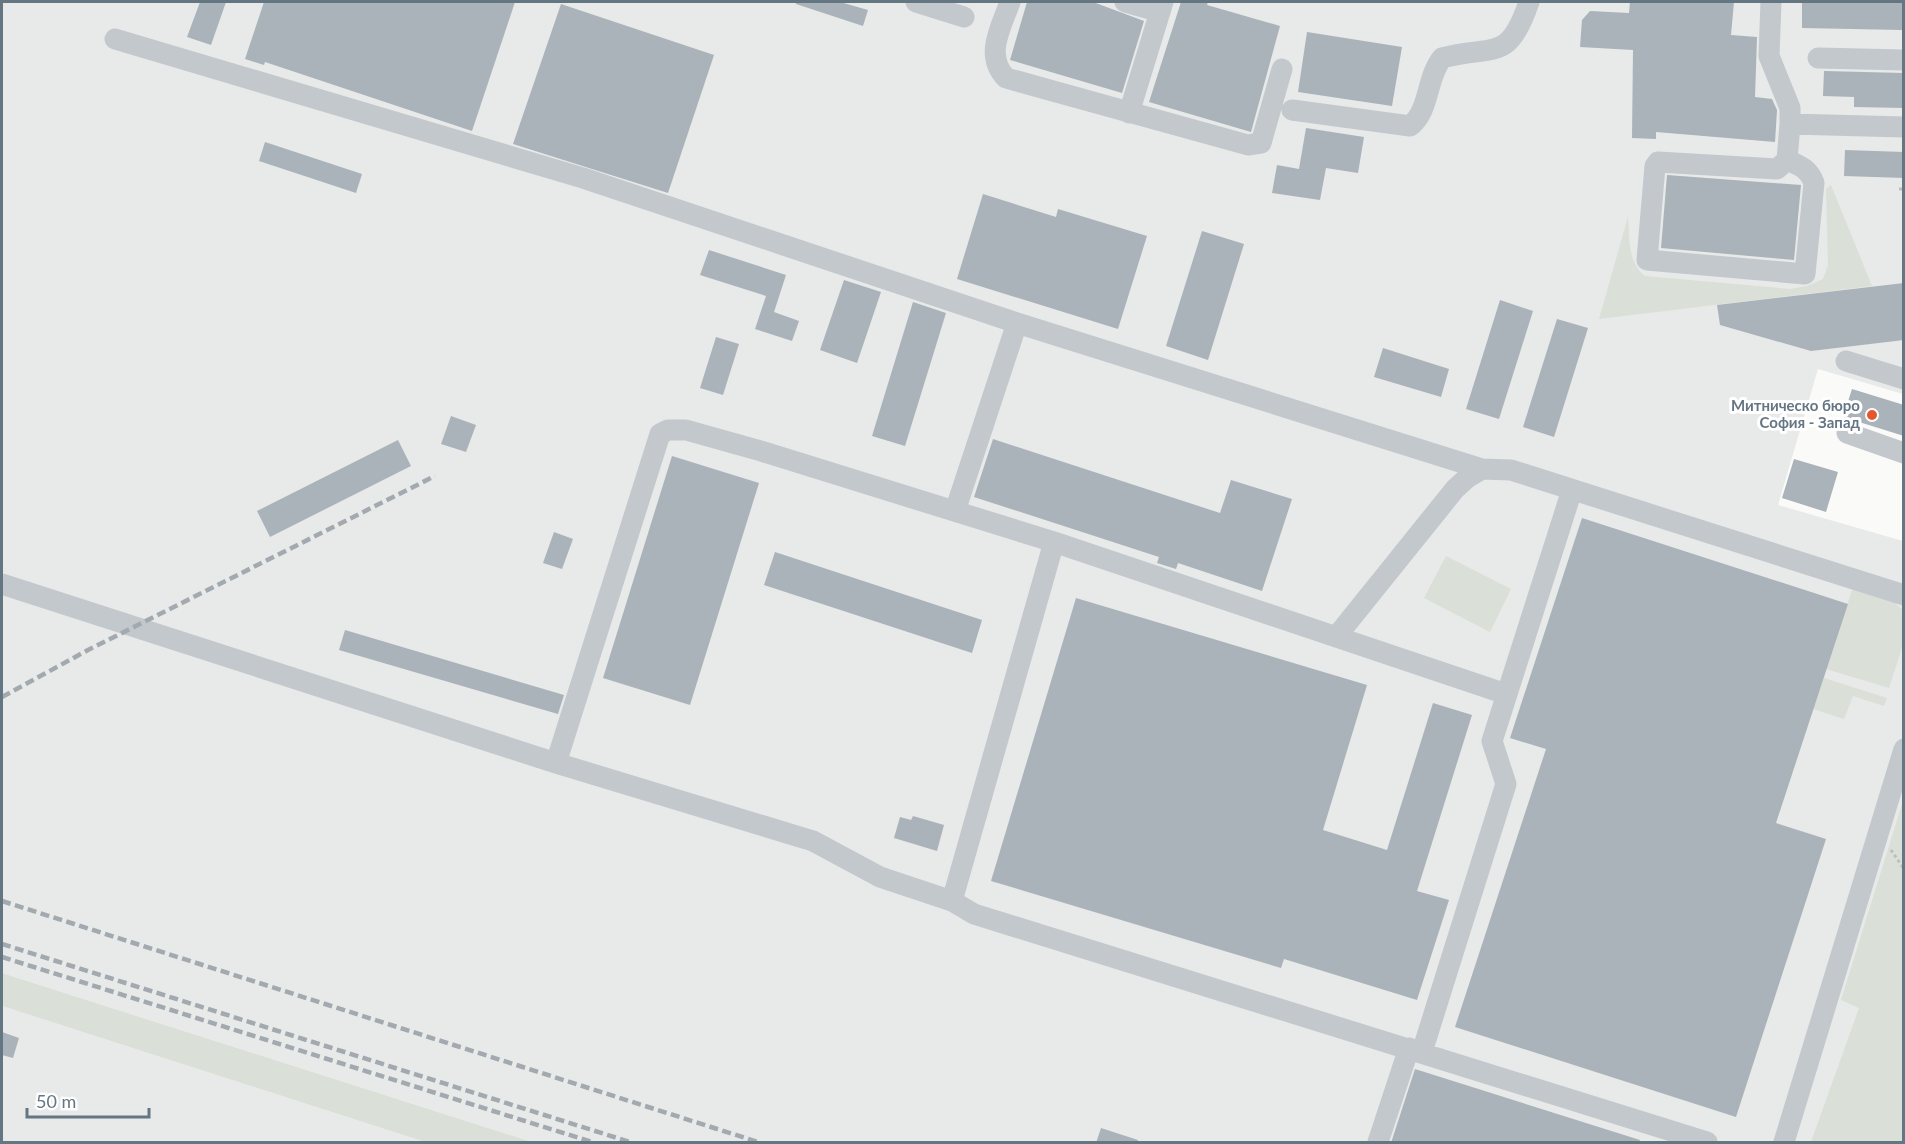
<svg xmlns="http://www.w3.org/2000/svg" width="1905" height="1144" font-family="Lato,sans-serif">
	<rect width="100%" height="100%" fill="#fafaf8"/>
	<!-- built -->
	<path fill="#e8e9e9" d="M2 2H1903V394L1818 369 1778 505 1903 541V1142H532L2 973Z
		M2 1006 425 1142H2Z"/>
	<!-- green -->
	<path fill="#dadfd7" d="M1831 185 1872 286 1599 319 1628 217C1630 238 1627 262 1645 276L1790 289 1807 286 1823 279 1828 265 1826 189Z
		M1446 556 1511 589 1490 632 1424 598Z
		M1853 587 1889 598 1903 610V645L1889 688 1826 669Z
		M1824 678 1887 698 1884 706 1853 696 1844 719 1813 709Z
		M1903 801V1142H1811L1859 1008 1841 1000Z
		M2 973 532 1142H425L2 1006Z"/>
	<!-- building -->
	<path fill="#aab3b9" d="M200 2H226L211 45 187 37Z
		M264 2H515L472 131 265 62 264 65 245 59Z
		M796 2H840L868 10 863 26 796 4Z
		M1027 2H1093L1144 21 1122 93 1010 60Z
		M1181 2H1208L1207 5 1280 26 1251 132 1149 102Z
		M1630 2H1734L1731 35 1757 37 1755 97 1772 99 1777 110 1775 142 1656 132V139L1632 138 1633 50 1580 47 1582 20 1590 11 1629 13Z
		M1802 2H1902V30L1802 28Z
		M561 4 714 55 668 193 513 144Z
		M1307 32 1402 47 1392 106 1298 92Z
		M1824 71 1904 73V108L1854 107V97L1823 96Z
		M1306 128 1364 137 1358 173 1326 168 1320 200 1272 193 1277 165 1299 169Z
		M265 142 362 174 356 193 259 161Z
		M1845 150 1904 152V178L1844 176Z
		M1667 175 1801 185 1794 260 1661 248Z
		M983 194 1056 217 1058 209 1147 236 1118 329 957 279Z
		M1202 231 1244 244 1208 360 1166 346Z
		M709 250 786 275 774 312 799 321 792 341 755 329 766 296 700 275Z
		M844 280 881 292 857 363 820 350Z
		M1904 283V340L1811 351 1720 325 1717 305Z
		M1500 300 1533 311 1499 419 1466 409Z
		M913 302 946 313 905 446 872 436Z
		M1557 319 1588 328 1554 437 1523 427Z
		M716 337 739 344 723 395 700 388Z
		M1383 348 1449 369 1441 397 1374 377Z
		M1852 389 1904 405V436L1843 417Z
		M451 416 476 425 466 452 441 444Z
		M993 439 1220 513 1231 480 1292 499 1262 591 1178 563 1176 569 1157 563 1159 557 974 497Z
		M398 440 411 466 270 537 257 511Z
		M672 456 759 483 690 705 603 678Z
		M1794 459 1838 472 1826 512 1782 498Z
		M1582 518 1848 604 1776 823 1826 839 1736 1117 1455 1027 1546 749 1510 738Z
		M554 532 573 539 562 569 543 563Z
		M775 552 982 620 972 653 764 585Z
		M1076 598 1367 685 1323 830 1387 850 1433 703 1472 715 1417 891 1449 900 1417 1000 1284 959 1281 968 991 881Z
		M345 630 564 695 558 714 339 650Z
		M913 816 944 825 937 851 894 838 900 817 911 820Z
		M2 1032 19 1038 13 1058 2 1055Z
		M1415 1069 1640 1140 1639 1143H1391Z
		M1101 1128 1138 1140 1137 1143H1096Z"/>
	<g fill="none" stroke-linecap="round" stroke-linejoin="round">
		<!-- path -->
		<path stroke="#bbbfc2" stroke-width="3" stroke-dasharray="3 3" stroke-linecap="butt" d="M1899 189H1904
			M1891 850 1904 869"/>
		<!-- minor -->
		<path stroke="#c3c8cc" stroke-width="21" d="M916 2 964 17
			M1010 2C1001 28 984 55 1006 78L1248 145 1261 143 1282 69
			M1125 2 1160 12
			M1771 2 1769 56 1790 108V124
			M115 39 583 178 1017 323 1482 469 1511 470 1904 595
			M1818 58 1904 60
			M1292 110 1410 126C1430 111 1426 78 1442 58 1494 44 1508 64 1529 2
			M1129 113 1163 2
			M1787 160C1801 166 1809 169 1814 183L1805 274 1647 260 1655 166 1658 162 1777 169 1787 160 1790 124 1904 127
			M1846 361 1904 379
			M1847 433 1904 453
			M955 511 1017 323
			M2 584 556 763 813 841 880 877 952 901 1054 542
			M1336 637 1455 489 1467 478 1482 469
			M556 763 660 434 668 430H686L761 451 1054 542 1506 694
			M952 901 974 914 1707 1142
			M1422 1052 1506 784 1492 741 1572 490
			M1378 1142 1409 1048
			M1784 1142 1904 749"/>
		<!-- rail -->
		<path stroke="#a2aab0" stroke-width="4.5" stroke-dasharray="9 4.5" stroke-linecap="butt" d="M2 697 88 650 435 476
			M2 901 758 1142
			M2 944 630 1142
			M2 957 592 1142"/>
	</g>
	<!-- markers -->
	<circle fill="#e4572e" stroke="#fff" stroke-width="2" cx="1872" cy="415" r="6"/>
	<g text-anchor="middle" stroke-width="6" stroke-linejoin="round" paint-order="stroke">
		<!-- poi labels -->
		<g font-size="15" font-weight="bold" fill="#657683" stroke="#fff" text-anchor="end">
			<text x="1860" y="411">Митническо бюро<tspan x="1860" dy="17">София - Запад</tspan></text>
		</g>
	</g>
	<!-- border -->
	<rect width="1905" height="1144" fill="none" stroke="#657683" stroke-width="6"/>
	<!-- scale -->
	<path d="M27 1108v9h122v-9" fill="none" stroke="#657683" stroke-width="3"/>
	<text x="36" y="1108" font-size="18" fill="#657683" stroke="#ffffff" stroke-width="4.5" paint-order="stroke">50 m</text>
</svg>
